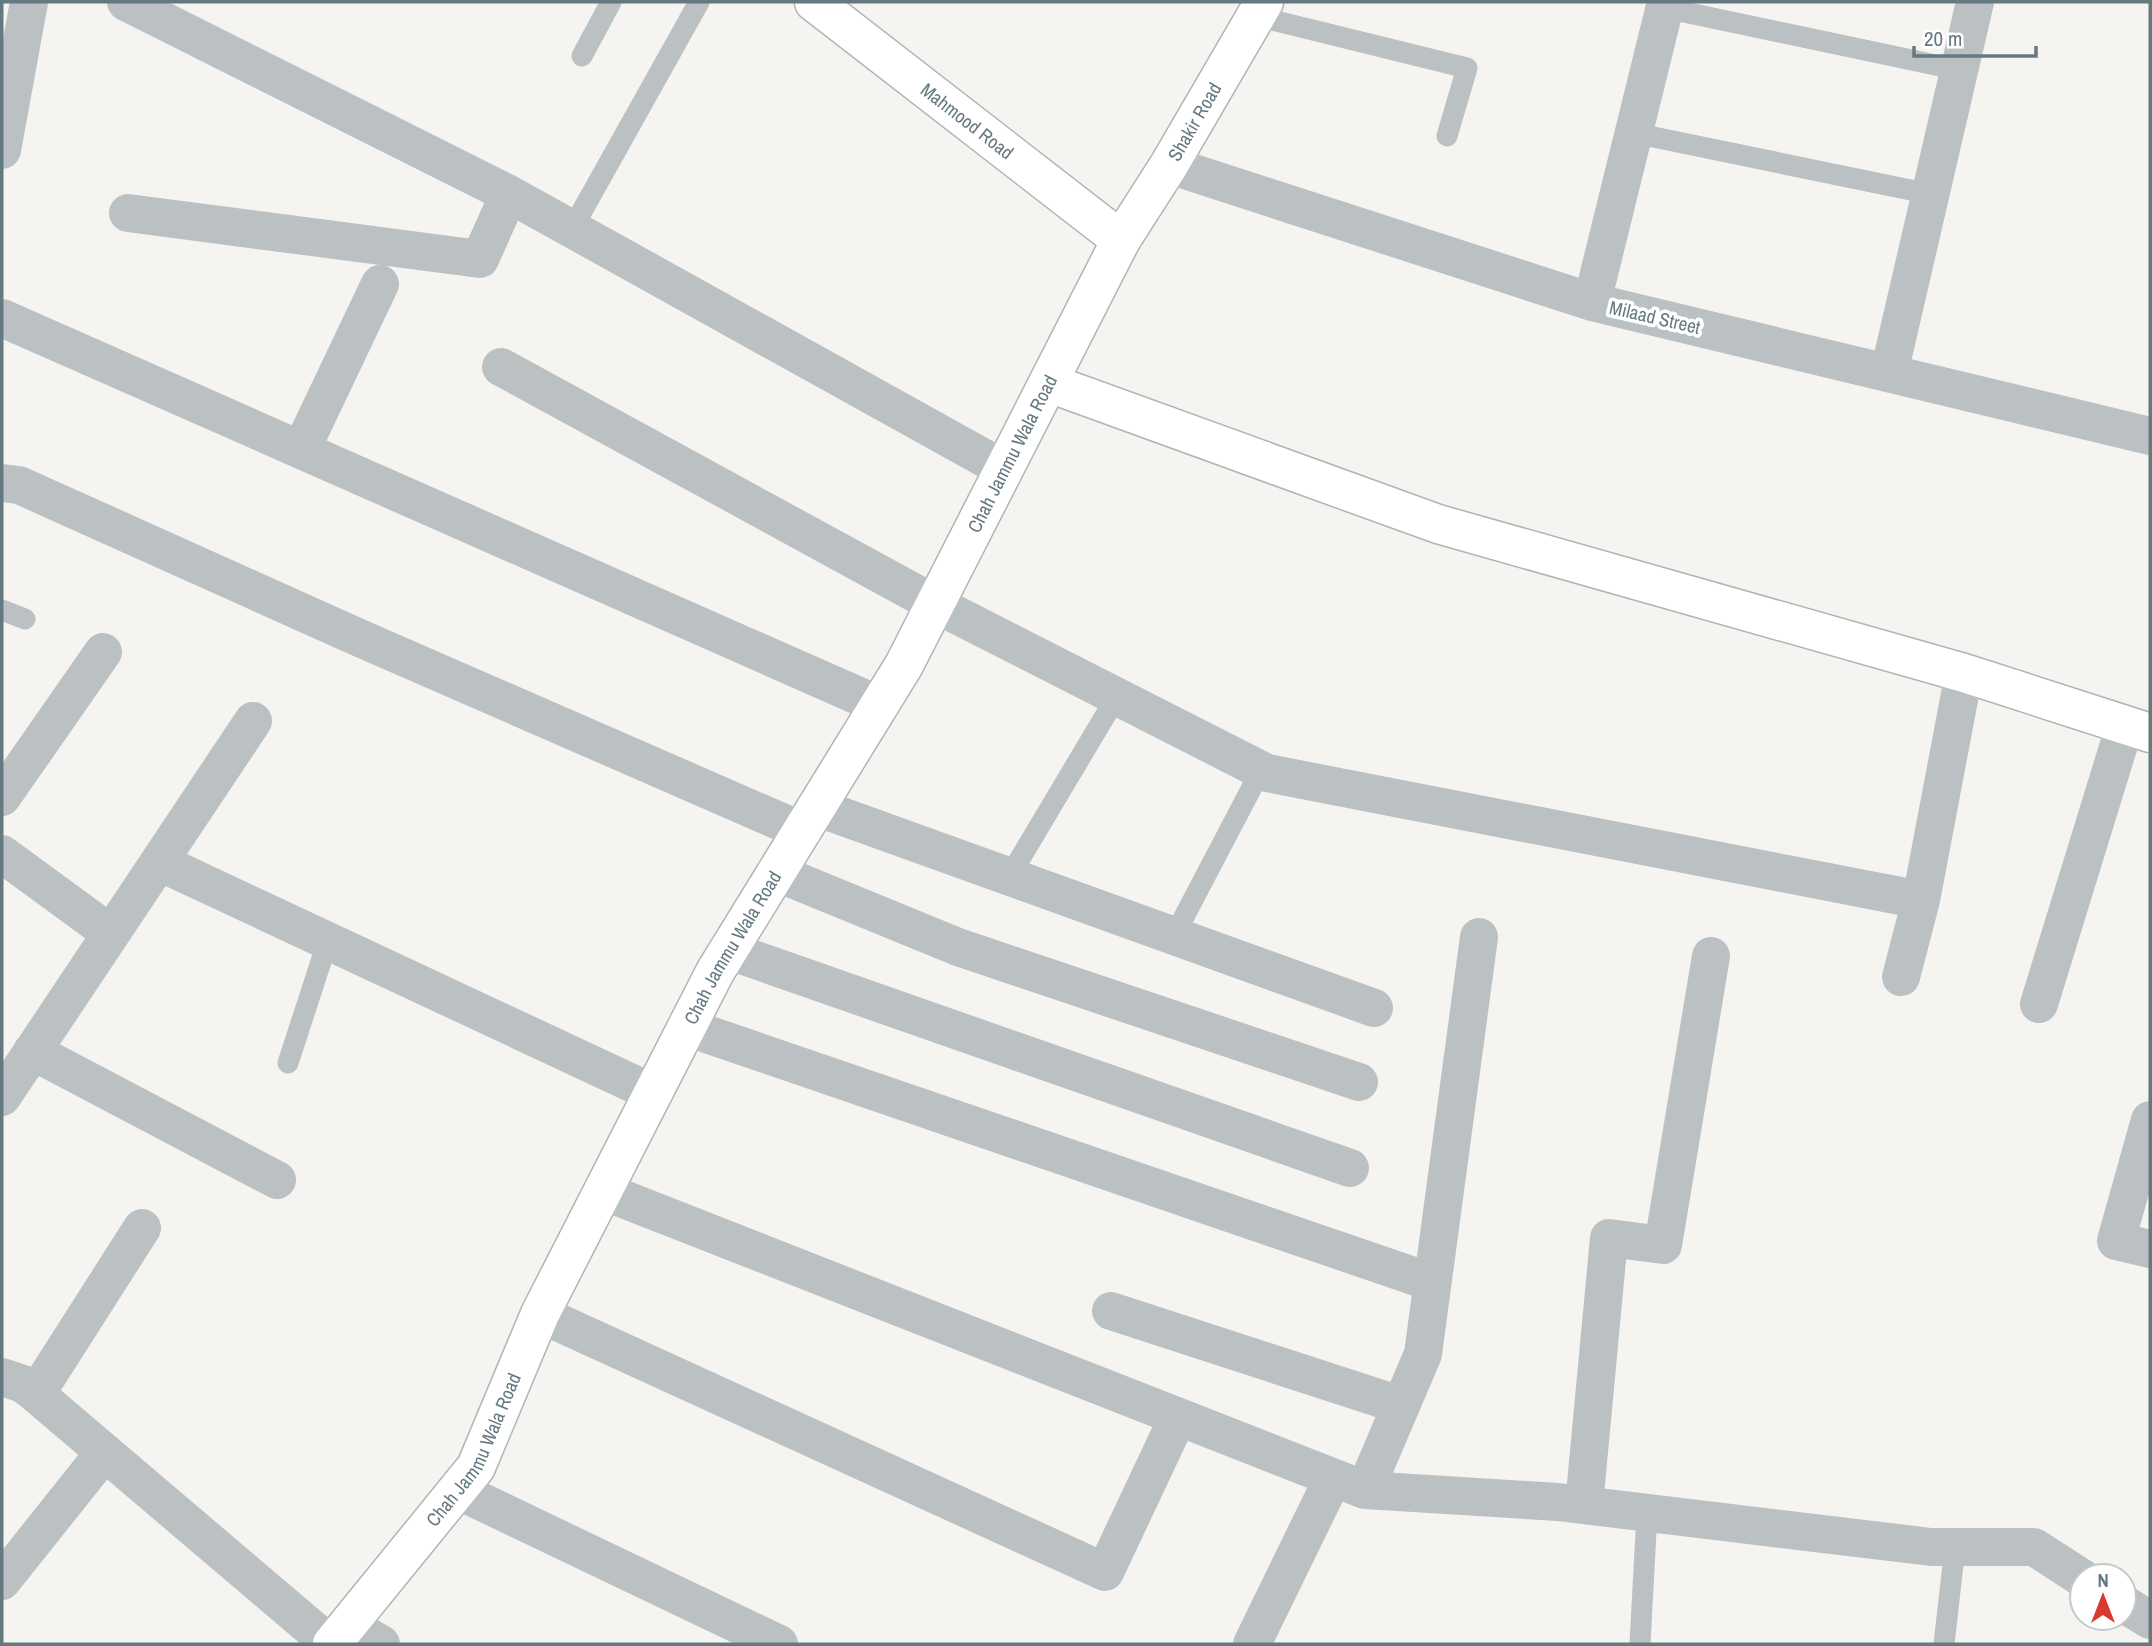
<svg xmlns="http://www.w3.org/2000/svg" width="2152" height="1646" font-family="'Archivo Narrow',sans-serif">
	<rect width="100%" height="100%" fill="#f5f4f1"/>
	<g fill="none" stroke-linecap="round" stroke-linejoin="round">
		<defs>
			<g id="secondary">
				<path id="s1" d="M814 2 1121 240"/>
				<path d="M1049 383 1438 524 1964 673 2150 733"/>
				<path id="s2" d="M332 1644 476 1467 540 1314 715 972 904 665 1121 240 1169 165 1264 2"/>
			</g>
		</defs>
		<!-- secondary casing -->
		<use href="#secondary" stroke="#aeb5b8" stroke-width="41"/>
		<!-- lane -->
		<path stroke="#bbc1c3" stroke-width="21" d="M1665 8 1959 70
			M1256 16 1467 68 1447 136
			M582 56 611 2
			M1634 133 1930 194
			M572 229 699 2
			M2 610 25 619
			M1009 877 1117 696
			M1174 936 1261 770
			M288 1063 328 940
			M1640 1644 1647 1513
			M1944 1644 1955 1547"/>
		<!-- street -->
		<path stroke="#bbc1c3" stroke-width="38" d="M126 2 509 194 1004 469
			M2 150 29 2
			M1169 165 1592 302 2150 436
			M128 213 480 259 509 194
			M1592 302 1666 2
			M2 318 879 705
			M501 367 935 604 1267 773 1921 900
			M1889 373 1975 2
			M301 450 380 284
			M2 483 19 485 355 636 802 831
			M2 797 103 652
			M816 807 1374 1008
			M2 854 110 933
			M159 862 653 1093
			M775 872 958 947 1359 1082
			M727 950 1350 1168
			M1901 977 1921 900 1964 673
			M2039 1004 2125 725
			M686 1027 1431 1282
			M32 1051 277 1180
			M2 1097 253 721
			M2150 1120 2116 1241 2150 1249
			M603 1191 1365 1490 1558 1502 1931 1547H2034L2082 1578
			M1111 1311 1400 1405
			M540 1314 1105 1572 1178 1417
			M2 1377 23 1384 36 1394 330 1644
			M36 1394 142 1228
			M457 1490 779 1644
			M1365 1490 1423 1354 1479 937
			M1584 1505 1609 1238 1663 1245 1711 956
			M2 1581 104 1453
			M2124 1604 2150 1620
			M348 1625 381 1644
			M1252 1644 1333 1478"/>
		<!-- secondary -->
		<use href="#secondary" stroke="#fff" stroke-width="38"/>
	</g>
	<g text-anchor="middle" stroke-width="7" stroke-linejoin="round" paint-order="stroke">
		<!-- street labels -->
		<g font-size="19" fill="#657981" stroke="#fff">
			<text dy="7" stroke="none"><textPath href="#s1" startOffset="194">Mahmood Road</textPath></text>
			<text dy="7" stroke="none"><textPath href="#s2" startOffset="1755">Shakir Road</textPath></text>
			<text transform="translate(1655 317) rotate(13)" y="7">Milaad Street</text>
			<text dy="7" stroke="none"><textPath href="#s2" startOffset="1376">Chah Jammu Wala Road</textPath></text>
			<text dy="7" stroke="none"><textPath href="#s2" startOffset="808">Chah Jammu Wala Road</textPath></text>
			<text dy="7" stroke="none"><textPath href="#s2" startOffset="242">Chah Jammu Wala Road</textPath></text>
		</g>
	</g>
	<!-- border -->
	<rect width="2152" height="1646" fill="none" stroke="#657981" stroke-width="7"/>
	<!-- north arrow -->
	<g transform="translate(2103 1597)"><circle r="33" fill="#ffffff" stroke="#c1c9cd" stroke-width="2"/>
	<path d="M0-5L12 26L0 18L-12 26Z" fill="#d93a2d"/>
	<text y="-10" font-size="19" font-weight="bold" text-anchor="middle" fill="#657981">N</text>
	</g>
	<!-- scale -->
	<path d="M1914 46v10h122v-10" fill="none" stroke="#657981" stroke-width="3.5"/>
	<text x="1924" y="46" font-size="21" fill="#657981" stroke="#ffffff" stroke-width="5" paint-order="stroke">20 m</text>
</svg>
